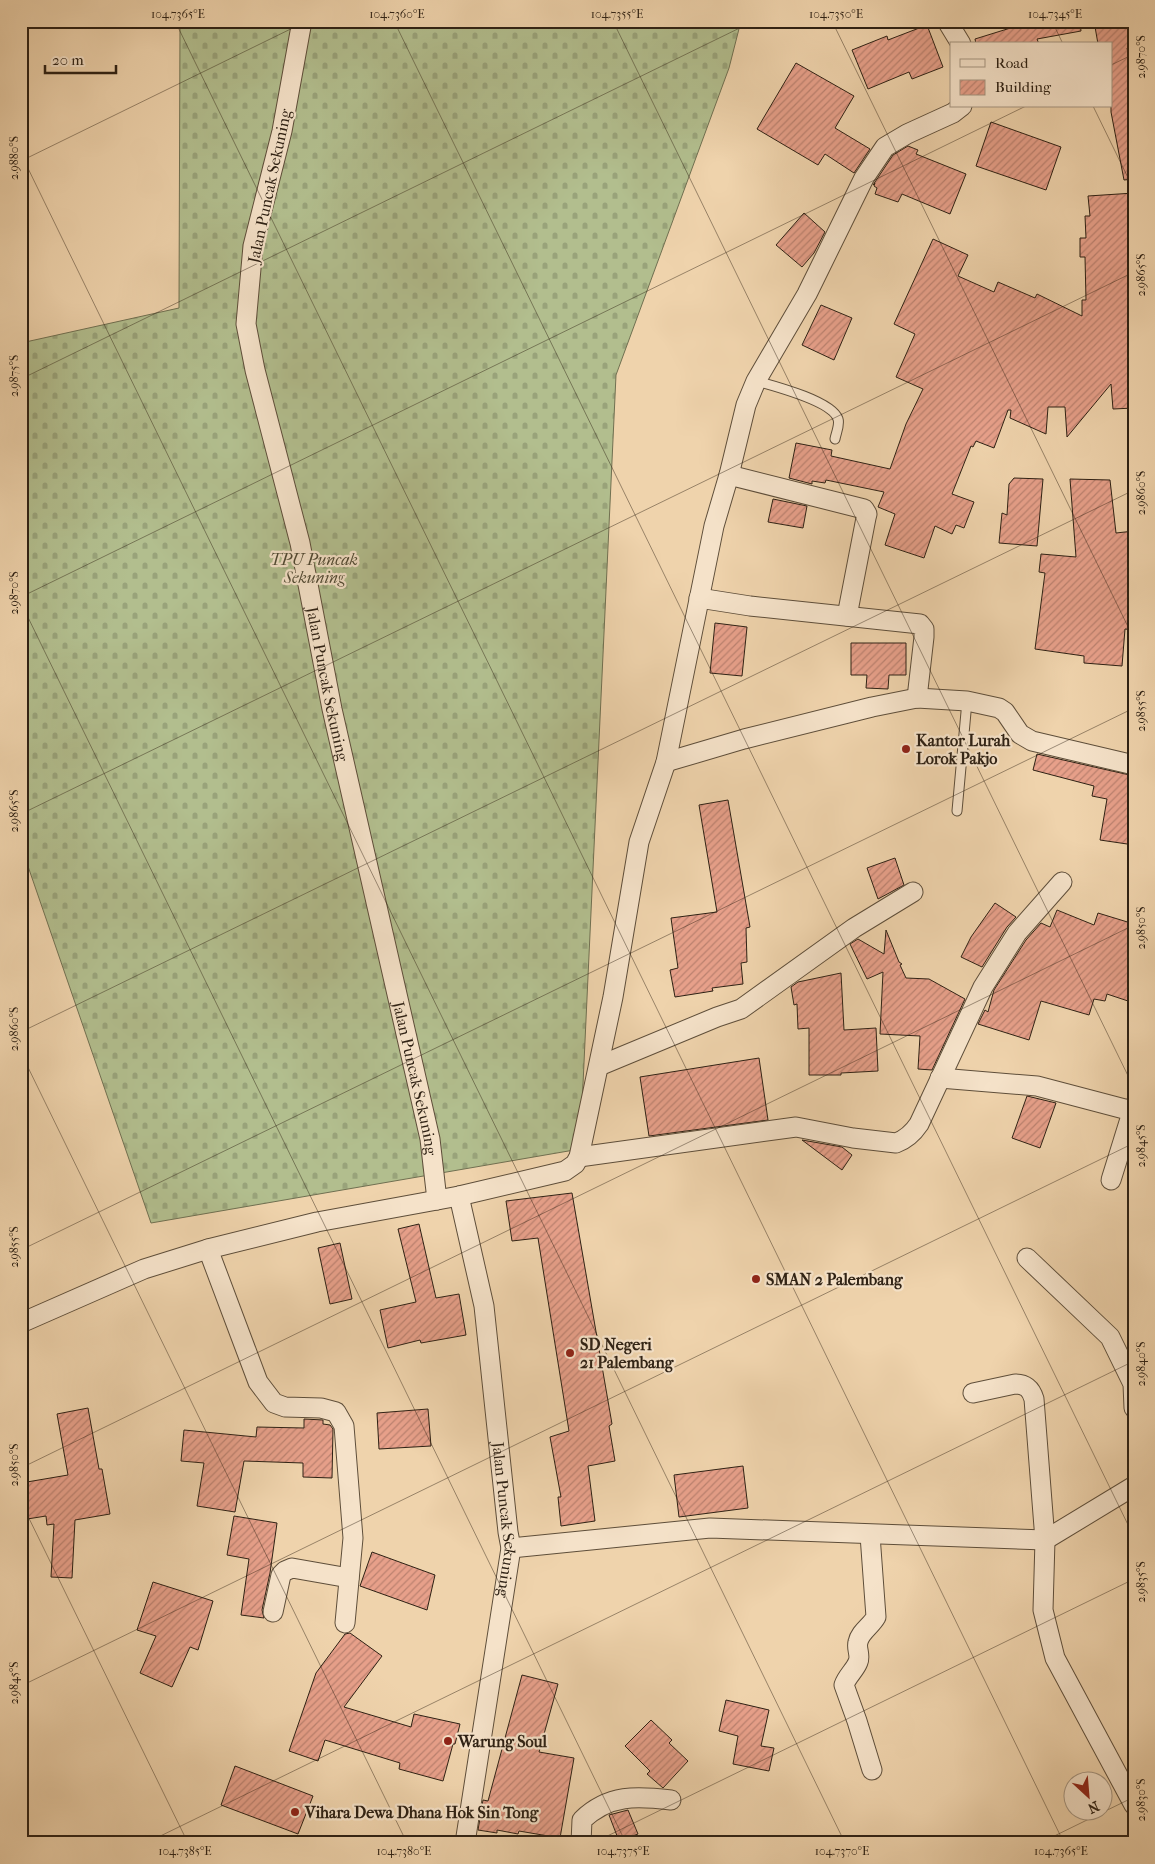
<svg xmlns="http://www.w3.org/2000/svg" width="1155" height="1864" font-family="'IM FELL French Canon',serif">
	<defs>
		<pattern id="cemetery-stones" width="16" height="16" patternUnits="userSpaceOnUse" patternTransform="scale(1.25)"><rect width="16" height="16" fill="#b2be8e"/><path d="M2 7V4a2 2 0 0 1 4 0v3zM10 15v-3a2 2 0 0 1 4 0v3z" fill="#99a37a"/></pattern>
		<pattern id="building-hatch" width="6" height="6" patternUnits="userSpaceOnUse" patternTransform="scale(1.25)"><rect width="6" height="6" fill="#e7a08a"/><path d="M-1 1l2-2M0 6l6-6M5 7l2-2" fill="none" stroke="#bc8270"/></pattern>
	</defs>
	<rect width="100%" height="100%" fill="#efd3ac"/>
	<filter id="stains"><feTurbulence type="fractalNoise" baseFrequency=".004" numOctaves="4"/><feColorMatrix values="0 0 0 0 .2 0 0 0 0 .09 0 0 0 0 .02 0 0 0 .5 -.17"/></filter>
	<radialGradient id="worn" r=".72"><stop offset=".6" stop-color="#630" stop-opacity="0"/><stop offset="1" stop-color="#630" stop-opacity=".3"/></radialGradient>
	<!-- cemetery -->
	<path fill="url(#cemetery-stones)" stroke="#707051" d="M180 21H741L729 68 616 375 580 1149 151 1223 21 846V343L179 308Z"/>
	<!-- building -->
	<path fill="url(#building-hatch)" stroke="#2e2114" d="M1033 21H1080L1081 31 1037 39 1039 44H976L975 39Z
		M1094 21H1134V47L1127 48 1134 82V179L1124 180 1111 112V44H1098Z
		M927 25 943 67 912 79 909 72 868 89 852 50 887 36 888 40Z
		M796 63 854 96 835 128 870 149 854 173 825 154 818 165 757 129Z
		M991 122 1061 147 1046 190 976 166Z
		M908 146 918 150 916 154 966 174 950 214 902 194 898 202 875 194 877 188 874 186 875 183 873 185 893 155Z
		M1134 193V408L1113 409 1111 384 1067 437 1065 407H1048L1046 434 1010 418 1011 410H1008L994 448 976 441 973 447 971 446 952 494 974 502 964 528 956 525 952 534 935 526 924 558 885 545 895 514 878 507 884 492 826 480 825 483 812 481V484L789 478 796 443 832 450 831 456 890 469 906 424 923 389 896 377 915 334 894 324 933 239 968 255 958 276 994 292 998 282 1035 298 1037 294 1082 316V300H1086L1085 257H1080V238H1086L1085 216H1090L1088 196Z
		M804 213 825 232 814 253 802 267 776 245Z
		M821 305 852 318 834 360 802 345Z
		M1014 478 1043 479 1037 546 999 543 1002 513 1007 515 1009 484Z
		M1070 479 1110 480 1116 533 1134 531V630L1125 629 1122 666 1084 663V656L1035 649 1045 573 1039 572 1041 554 1076 557Z
		M773 499 807 506 803 528 768 522Z
		M715 623 747 627 742 676 710 673Z
		M851 643H906V675H889L888 689 866 688 867 675H851Z
		M1037 754 1134 776V845L1100 840 1107 799 1092 796 1094 786 1033 770Z
		M728 800 750 927 746 928 747 962 741 963 743 984 712 988 713 991 675 997 670 970 678 968 671 918 717 912 699 805Z
		M895 858 904 885 878 899 867 868Z
		M995 903 1016 917 1007 927 982 967 961 957 971 937Z
		M1057 910 1094 925 1098 913 1134 924V1003L1107 994 1105 1001 1094 999 1089 1015 1041 1001 1029 1040 978 1024 985 1010 988 1012 994 990 1026 940 1041 923 1050 927Z
		M886 930 899 962 902 964 900 965 906 978 929 979 965 999 932 1070 918 1069 920 1036 880 1034 883 972 867 979 850 944 858 939 884 954Z
		M841 973 844 1030 876 1028 878 1071 841 1073V1075H809V1028L798 1029 797 1004 794 1005 791 987 798 982Z
		M759 1058 768 1120 649 1136 640 1077Z
		M1027 1096 1056 1103 1040 1148 1012 1138Z
		M802 1140 842 1147 852 1155 842 1170Z
		M572 1193 612 1424 609 1426 615 1461 588 1466 595 1521 561 1526 558 1497H561L550 1437 569 1431 538 1238 512 1241 506 1201Z
		M419 1224 436 1298 459 1294 466 1335 421 1343 420 1340 388 1348 380 1310 416 1302 398 1229Z
		M340 1243 352 1299 330 1304 318 1248Z
		M88 1408 99 1469H102L110 1514 75 1520 72 1578 51 1577 54 1524 47 1525 46 1516 21 1520V1483L68 1475 57 1414Z
		M428 1409 431 1446 379 1449 377 1413Z
		M304 1419 323 1420V1424L330 1425 333 1429 332 1478 303 1477V1463L244 1461 235 1512 197 1506 204 1463 181 1461 184 1430 256 1437 257 1427 304 1428Z
		M743 1466 748 1508 679 1517 674 1475Z
		M234 1516 277 1523 270 1573 262 1610 264 1618 241 1615 249 1559 227 1555Z
		M372 1552 435 1575 427 1610 360 1586Z
		M153 1582 213 1601 198 1650 190 1647 172 1687 140 1673 156 1636 137 1630Z
		M350 1633 382 1656 344 1707 411 1727 414 1714 460 1724 455 1744H453L443 1781 399 1769 400 1763 325 1740 318 1761 289 1751 316 1673 345 1634Z
		M522 1675 558 1684 539 1752 574 1758 560 1838 519 1831 518 1834 497 1830V1833L478 1830 483 1800 488 1801Z
		M726 1700 769 1710 761 1746 774 1748 769 1771 733 1764 738 1736 719 1731Z
		M651 1720 672 1740 669 1743 688 1761 663 1788 647 1774 650 1771 625 1746Z
		M235 1766 313 1796 298 1834 221 1805Z
		M628 1810 638 1834 619 1841 609 1815Z"/>
	<g fill="none" stroke-linecap="round" stroke-linejoin="round">
		<defs>
			<path id="service" d="M756 381C774 386 832 401 838 419 840 425 836 433 835 439
				M957 811 967 701"/>
			<g id="minor">
				<path id="s1" d="M302 21 282 131 253 246 246 324 255 370 300 543 332 709 430 1139 437 1200"/>
				<path d="M947 21 961 44"/>
				<path d="M729 475 864 509 867 514 866 518 847 616"/>
				<path d="M699 598 750 606 920 624 924 629V637L917 698"/>
				<path d="M666 762 744 739 872 707 917 698 967 701 999 708 1005 712 1020 734 1032 741 1134 765"/>
				<path d="M599 1066 717 1017 741 1009 854 928 913 892"/>
				<path d="M940 1078 1037 1086 1132 1111"/>
				<path d="M579 1157 796 1127 853 1138 896 1143C907 1139 913 1133 919 1124L983 987 1017 933 1062 882"/>
				<path d="M1111 1180 1134 1106"/>
				<path id="s2" d="M459 1196 484 1306 508 1532 511 1548 465 1843"/>
				<path d="M208 1249 258 1382 274 1403 285 1407 321 1408 336 1412 344 1426 353 1538 345 1623"/>
				<path d="M1027 1258 1110 1337 1133 1384 1134 1408"/>
				<path d="M21 1323 144 1269 208 1249 317 1222 459 1196 565 1171 575 1164 579 1157 613 997 639 842 666 762 714 526 729 475 746 405 756 381 807 294 864 178 885 147 907 134 953 113 962 106"/>
				<path d="M973 1393 1015 1384C1026 1384 1031 1389 1034 1399L1045 1540 1043 1610 1055 1658 1134 1805"/>
				<path d="M870 1535 876 1617C871 1626 860 1632 858 1642 856 1649 861 1655 858 1662 855 1670 847 1676 844 1685L857 1721 872 1770"/>
				<path d="M511 1548 710 1528 1045 1540 1134 1486"/>
				<path d="M273 1612 281 1575 285 1571 292 1568 349 1578"/>
				<path d="M581 1843 582 1820C609 1794 637 1796 671 1800"/>
			</g>
		</defs>
		<!-- service casing -->
		<use href="#service" stroke="#5e4e3a" stroke-width="11"/>
		<!-- minor casing -->
		<use href="#minor" stroke="#5e4e3a" stroke-width="21"/>
		<!-- service -->
		<use href="#service" stroke="#f5e2c9" stroke-width="9"/>
		<!-- minor -->
		<use href="#minor" stroke="#f5e2c9" stroke-width="19"/>
	</g>
	<!-- ticks -->
	<path fill="none" stroke="#2e2114" stroke-width="1" stroke-opacity="0.45" d="M175 21 1064 1843M394 21 1134 1537M613 21 1134 1088M832 21 1134 639M1052 21 1063 44M1111 65 1134 54M1093 106 1134 190M21 154 845 1843M21 161 307 21M21 379 754 21M21 597 1026 106M21 603 626 1843M21 814 1134 272M21 1032 1134 490M21 1053 407 1843M21 1250 1134 708M21 1468 1134 925M21 1502 188 1843M21 1686 1134 1143M146 1843 1134 1361M593 1843 1134 1579M1040 1843 1134 1797"/>
	<!-- markers -->
	<g fill="#8f2418" stroke="#f5e2c9" stroke-width="2">
		<circle cx="906" cy="749" r="5"/>
		<circle cx="756" cy="1279" r="5"/>
		<circle cx="570" cy="1353" r="5"/>
		<circle cx="448" cy="1741" r="5"/>
		<circle cx="295" cy="1812" r="5"/>
	</g>
	<g text-anchor="middle" stroke-width="4.5" stroke-linejoin="round" paint-order="stroke">
		<!-- street labels -->
		<g font-size="16" fill="#2e2114" stroke="#f5e2c9">
			<text transform="translate(269 186) rotate(-78)" y="6">Jalan Puncak Sekuning</text>
			<text dy="6" stroke="none"><textPath href="#s1" startOffset="678">Jalan Puncak Sekuning</textPath></text>
			<text dy="6" stroke="none"><textPath href="#s1" startOffset="1082">Jalan Puncak Sekuning</textPath></text>
			<text dy="6" stroke="none"><textPath href="#s2" startOffset="328">Jalan Puncak Sekuning</textPath></text>
		</g>
		<!-- park labels -->
		<g font-size="16" font-style="italic" fill="#4f4832" stroke="#f5e2c9">
			<text x="314" y="565">TPU Puncak<tspan x="314" dy="18">Sekuning</tspan></text>
		</g>
		<!-- poi labels -->
		<g font-size="16" font-weight="bold" fill="#2e2114" stroke="#f5e2c9" text-anchor="start">
			<text x="916" y="746">Kantor Lurah<tspan x="916" dy="18">Lorok Pakjo</tspan></text>
			<text x="766" y="1285">SMAN 2 Palembang</text>
			<text x="580" y="1350">SD Negeri<tspan x="580" dy="18">21 Palembang</tspan></text>
			<text x="458" y="1747">Warung Soul</text>
			<text x="305" y="1818">Vihara Dewa Dhana Hok Sin Tong</text>
		</g>
	</g>
	<!-- margin -->
	<rect width="1155" height="1864" fill="none" stroke="#efd3ac" stroke-width="55"/>
	<!-- legend -->
	<rect x="950" y="42" width="162" height="65" fill="#f5e2c9" stroke="#a59581"/>
	<rect x="960" y="59" width="25" height="8" fill="#f5e2c9" stroke="#a59581"/>
	<text x="995" y="68" font-size="15" fill="#2e2114">Road</text>
	<rect x="960" y="80" width="25" height="15" fill="url(#building-hatch)" stroke="#a59581"/>
	<text x="995" y="92" font-size="15" fill="#2e2114">Building</text>
	<!-- north arrow -->
	<g transform="translate(1088 1796) rotate(154)"><circle r="24" fill="#f5e2c9" stroke="#a59581"/>
	<path d="M0-4L9 19L0 12L-9 19Z" fill="#8f2418"/>
	<text y="-8" font-size="14" font-weight="bold" text-anchor="middle" fill="#2e2114">N</text>
	</g>
	<!-- scale -->
	<path d="M45 65v8h71v-8" fill="none" stroke="#2e2114" stroke-width="2.5"/>
	<text x="52" y="65" font-size="15" fill="#2e2114" stroke="#f5e2c9" stroke-width="4" paint-order="stroke">20 m</text>
	<rect x="28" y="28" width="1100" height="1808" fill="none" stroke="#2e2114" stroke-width="2"/>
	<g font-size="12" text-anchor="middle" fill="#2e2114">
		<text x="178" y="18">104.7365°E</text>
		<text x="397" y="18">104.7360°E</text>
		<text x="617" y="18">104.7355°E</text>
		<text x="836" y="18">104.7350°E</text>
		<text x="1055" y="18">104.7345°E</text>
		<text transform="translate(1141 57) rotate(-90)" y="4">2.9870°S</text>
		<text transform="translate(14 158) rotate(-90)" y="4">2.9880°S</text>
		<text transform="translate(1141 275) rotate(-90)" y="4">2.9865°S</text>
		<text transform="translate(14 376) rotate(-90)" y="4">2.9875°S</text>
		<text transform="translate(1141 493) rotate(-90)" y="4">2.9860°S</text>
		<text transform="translate(14 593) rotate(-90)" y="4">2.9870°S</text>
		<text transform="translate(1141 711) rotate(-90)" y="4">2.9855°S</text>
		<text transform="translate(14 811) rotate(-90)" y="4">2.9865°S</text>
		<text transform="translate(1141 928) rotate(-90)" y="4">2.9850°S</text>
		<text transform="translate(14 1029) rotate(-90)" y="4">2.9860°S</text>
		<text transform="translate(1141 1146) rotate(-90)" y="4">2.9845°S</text>
		<text transform="translate(14 1247) rotate(-90)" y="4">2.9855°S</text>
		<text transform="translate(1141 1364) rotate(-90)" y="4">2.9840°S</text>
		<text transform="translate(14 1465) rotate(-90)" y="4">2.9850°S</text>
		<text transform="translate(1141 1582) rotate(-90)" y="4">2.9835°S</text>
		<text transform="translate(14 1683) rotate(-90)" y="4">2.9845°S</text>
		<text transform="translate(1141 1800) rotate(-90)" y="4">2.9830°S</text>
		<text x="185" y="1855">104.7385°E</text>
		<text x="404" y="1855">104.7380°E</text>
		<text x="623" y="1855">104.7375°E</text>
		<text x="842" y="1855">104.7370°E</text>
		<text x="1061" y="1855">104.7365°E</text>
	</g>
	<rect width="100%" height="100%" filter="url(#stains)"/>
	<rect width="100%" height="100%" fill="url(#worn)"/>
</svg>
